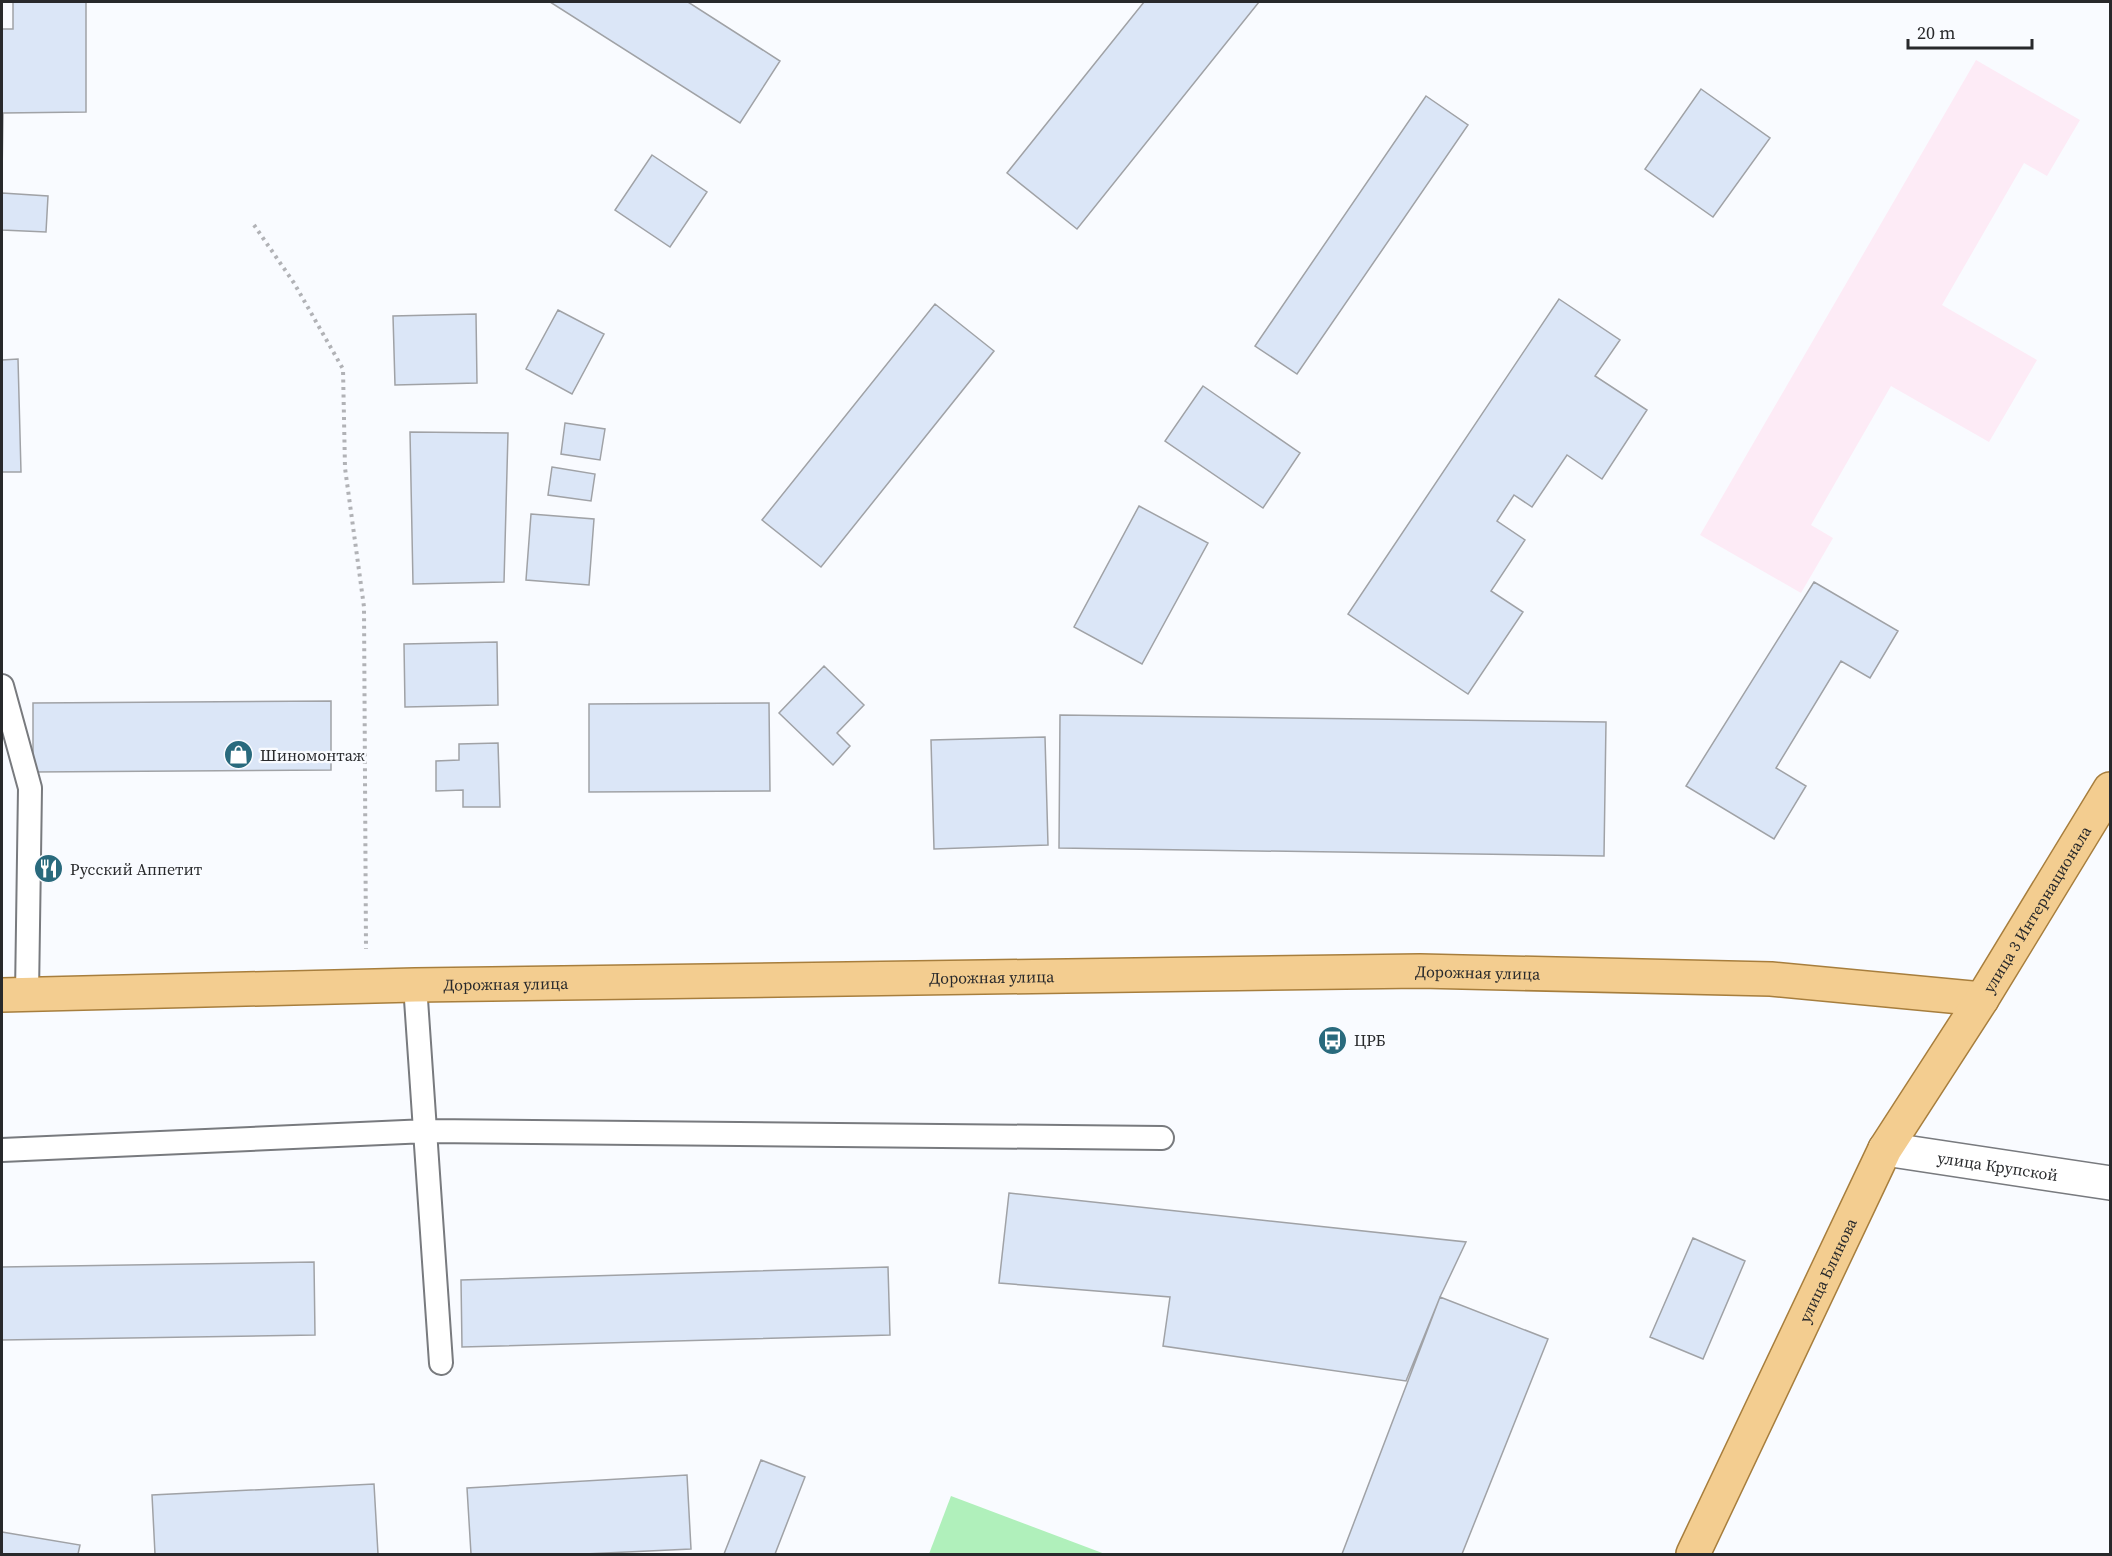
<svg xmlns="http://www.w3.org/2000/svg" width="2112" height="1556" font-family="'Source Serif 4',serif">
	<rect width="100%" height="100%" fill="#f9fbff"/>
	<!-- medical -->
	<path fill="#fdebf6" d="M1976 60 2080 120 2047 176 2024 163 1942 305 2037 360 1989 442 1891 386 1811 525 1833 538 1801 593 1700 535Z"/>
	<!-- green -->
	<path fill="#b0f0bb" d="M951 1496 1105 1554H929Z"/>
	<!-- building -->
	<path fill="#dbe6f7" stroke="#a0a2a6" stroke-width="1.5" d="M13 2H86V112L3 113 2 177V29H13Z
		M550 2H688L780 61 740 123Z
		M1144 2H1259L1077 229 1007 173Z
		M1701 89 1770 138 1713 217 1645 169Z
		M1426 96 1468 125 1297 374 1255 346Z
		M652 155 707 192 670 247 615 210Z
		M2 193 48 196 46 232 2 230Z
		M1559 299 1620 340 1595 376 1647 410 1602 479 1567 455 1532 507 1514 495 1497 521 1525 540 1491 591 1523 612 1468 694 1348 614Z
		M935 304 994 351 821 567 762 520Z
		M558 310 604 334 572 394 526 369Z
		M476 314 477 383 395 385 393 316Z
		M18 359 21 472H2V360Z
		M1203 386 1300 453 1263 508 1165 441Z
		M565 423 605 429 600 460 561 454Z
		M410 432 508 433 504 582 413 584Z
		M552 467 595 474 591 501 548 495Z
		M1139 506 1208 543 1142 664 1074 627Z
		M531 514 594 519 589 585 526 580Z
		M1814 582 1898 631 1870 678 1841 661 1776 768 1806 786 1774 839 1686 786Z
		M497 642 498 705 405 707 404 644Z
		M824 666 864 705 837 733 850 746 833 765 779 713Z
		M331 701V770L33 772V703Z
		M769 703 770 791 589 792V704Z
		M1060 715 1606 722 1604 856 1059 848Z
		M1045 737 1048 845 934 849 931 740Z
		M498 743 500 807H463V790L436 791V761L459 760V744Z
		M1009 1193 1466 1242 1440 1297 1406 1381 1163 1346 1170 1297 999 1283Z
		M1693 1238 1745 1261 1703 1359 1650 1337Z
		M314 1262 315 1335 2 1340V1267Z
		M888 1267 890 1335 462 1347 461 1280Z
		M1440 1297 1548 1339 1462 1554H1342Z
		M761 1460 805 1477 775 1554H724Z
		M687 1475 691 1549 584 1554H471L467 1488Z
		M374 1484 378 1554H155L152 1495Z
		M2 1532 80 1545 78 1554H2Z"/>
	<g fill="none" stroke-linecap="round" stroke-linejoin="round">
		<defs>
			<path id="service" d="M2 686 30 788 27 994
				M415 985 441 1363
				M2 1150 427 1131 1162 1138"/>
			<g id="secondary">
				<path id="s1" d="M1885 1149 2110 1183"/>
			</g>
			<g id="primary">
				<path id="s2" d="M2 995 415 985 1420 971 1771 979 1982 999"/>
				<path id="s3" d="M1693 1554 1885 1149 1982 999 2110 789"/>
			</g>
		</defs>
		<!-- service casing -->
		<use href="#service" stroke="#787a7e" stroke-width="26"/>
		<!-- secondary casing -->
		<use href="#secondary" stroke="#787a7e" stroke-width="36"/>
		<!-- primary casing -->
		<use href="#primary" stroke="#a77e3d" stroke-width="36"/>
		<!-- path -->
		<path stroke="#b1b2b6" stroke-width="4" stroke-dasharray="3 4.5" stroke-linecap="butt" d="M254 225 294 283 343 369 345 468 364 607 366 949"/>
		<!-- service -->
		<use href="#service" stroke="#fff" stroke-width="22"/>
		<!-- secondary -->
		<use href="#secondary" stroke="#fff" stroke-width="33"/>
		<!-- primary -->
		<use href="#primary" stroke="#f3cd90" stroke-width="33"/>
	</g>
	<!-- icons -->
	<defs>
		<symbol id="shop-disc" viewBox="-11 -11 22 22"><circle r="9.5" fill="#296a7d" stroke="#f9fbff"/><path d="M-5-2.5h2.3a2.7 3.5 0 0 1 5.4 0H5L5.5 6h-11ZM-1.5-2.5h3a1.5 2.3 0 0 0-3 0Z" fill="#fff"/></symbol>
		<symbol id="restaurant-disc" viewBox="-11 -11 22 22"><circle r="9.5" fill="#296a7d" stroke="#f9fbff"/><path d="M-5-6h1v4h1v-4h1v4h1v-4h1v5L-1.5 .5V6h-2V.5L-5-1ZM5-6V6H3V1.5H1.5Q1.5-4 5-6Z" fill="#fff"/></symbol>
		<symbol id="bus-disc" viewBox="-11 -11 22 22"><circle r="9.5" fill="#296a7d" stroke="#f9fbff"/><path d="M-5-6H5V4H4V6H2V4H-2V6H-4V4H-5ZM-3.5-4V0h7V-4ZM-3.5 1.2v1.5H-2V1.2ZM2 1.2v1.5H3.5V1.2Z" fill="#fff"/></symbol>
	</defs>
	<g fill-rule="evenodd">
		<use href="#shop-disc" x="222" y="738" width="33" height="33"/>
		<use href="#restaurant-disc" x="32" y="852" width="33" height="33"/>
		<use href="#bus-disc" x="1316" y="1024" width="33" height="33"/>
	</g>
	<g text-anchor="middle" stroke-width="4.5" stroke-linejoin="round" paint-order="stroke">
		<!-- poi labels -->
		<g font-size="16" fill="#28292b" stroke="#f9fbff" text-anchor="start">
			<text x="260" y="761">Шиномонтаж</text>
			<text x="70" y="875">Русский Аппетит</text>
			<text x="1354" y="1046">ЦРБ</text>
		</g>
		<!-- street labels -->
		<g font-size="16" fill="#28292b" stroke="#f9fbff">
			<text dy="6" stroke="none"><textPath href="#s3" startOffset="732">улица 3 Интернационала</textPath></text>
			<text dy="6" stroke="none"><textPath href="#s2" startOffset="1476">Дорожная улица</textPath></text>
			<text dy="6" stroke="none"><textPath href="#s2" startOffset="990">Дорожная улица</textPath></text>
			<text dy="6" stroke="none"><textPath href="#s2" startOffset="504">Дорожная улица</textPath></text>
			<text dy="6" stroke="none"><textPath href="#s1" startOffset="114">улица Крупской</textPath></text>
			<text dy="6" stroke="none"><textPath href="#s3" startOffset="314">улица Блинова</textPath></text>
		</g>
	</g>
	<!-- border -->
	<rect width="2112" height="1556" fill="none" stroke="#28292b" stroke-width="6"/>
	<!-- scale -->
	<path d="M1908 39v9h124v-9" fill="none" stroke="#28292b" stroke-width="3"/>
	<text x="1917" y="39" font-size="18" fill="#28292b" stroke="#f9fbff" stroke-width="4.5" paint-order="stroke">20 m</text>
</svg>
